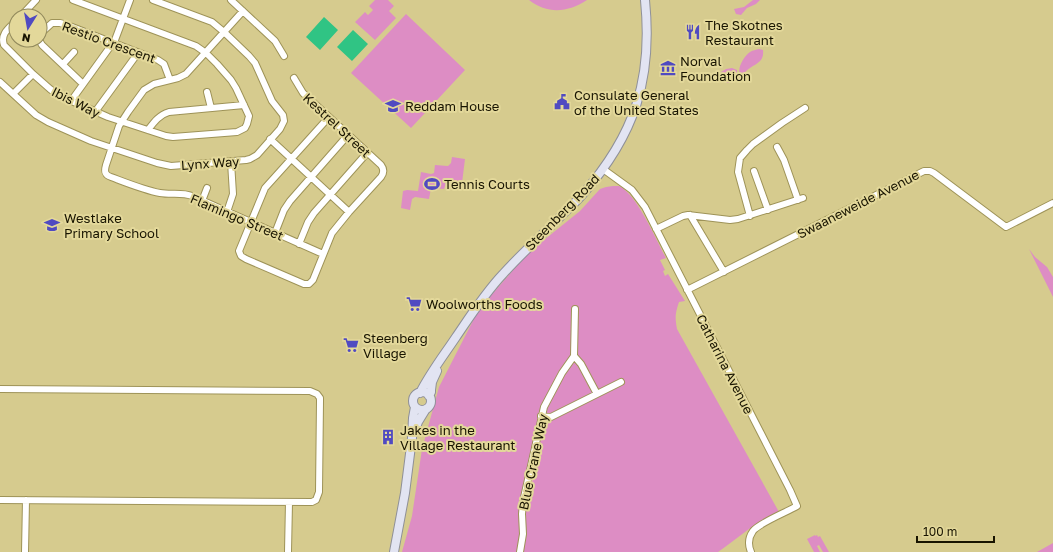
<svg xmlns="http://www.w3.org/2000/svg" width="1053" height="552" font-family="'Golos Text',sans-serif">
	<rect width="100%" height="100%" fill="#d6cb8e"/>
	<!-- green -->
	<path fill="#dd8dc4" d="M375 0H388L394 6 389 11 396 18 375 40 355 22 365 12 368 15 373 10 369 6Z
		M529 0H587C569 12 548 15 529 0Z
		M753 0H760L756 4 747 8 741 15 736 14 734 9 744 7Z
		M406 14 465 70 411 128 351 73Z
		M759 49 763 50C765 67 747 63 742 78 735 71 743 57 750 52 753 50 756 50 759 49Z
		M732 68 737 70V74L742 80 731 83 722 82 720 78 721 72 726 69Z
		M452 157 465 159 462 183 449 182 446 183 444 189 431 188 429 199 415 197 412 199 410 210 401 208 403 191 407 190 418 191 421 172 431 174 434 173 435 165 448 166 451 163Z
		M613 186C613 186 619 186 619 186 637 194 656 240 666 258L660 260 665 270 663 271 665 276 668 274 685 301 679 302C675 314 675 318 677 329L779 512 753 526 725 547 718 552H402L412 516 422 449 439 387 479 309 529 252 580 211 600 189 606 187Z
		M1029 249 1035 257 1047 267 1053 277V297Z
		M815 535V536L817 535 818 537 820 536 829 552H823L819 545 817 546 820 552H814L807 539Z
		M1053 543V552H1037Z"/>
	<!-- water -->
	<path fill="#30c484" d="M324 17 338 30 320 50 306 37Z
		M353 30 368 44 352 61 337 47Z"/>
	<g fill="none" stroke-linecap="round" stroke-linejoin="round">
		<defs>
			<path id="minor" d="M231 0 275 41 284 56
				M243 11 186 74 178 78 154 84 144 90 128 112 119 126 106 165C104 172 105 175 111 177 127 183 144 190 160 193 171 195 182 192 192 196L323 254
				M21 16 36 0
				M16 21C9 28 0 34 4 45L33 74 50 89 58 95 108 117 166 136 173 137 237 132 245 128 247 124 249 116 236 88 231 80 217 64 206 53 196 46 73 0
				M40 34 52 23H60L67 25 158 60 164 64 170 80
				M39 40 42 45 83 84
				M63 64 74 52
				M294 78 303 93 381 165C384 169 384 173 381 177L349 212 332 233 313 280 309 284H304L246 259 241 256 239 251 265 188 329 117
				M0 82 36 115 48 122 91 141 157 163 171 166 246 160 250 159 257 155 280 129 284 121 283 115 272 101 255 63 249 56 224 32 212 22 153 0
				M207 92 211 108
				M13 94 33 74
				M71 101 115 40 130 0
				M95 112 138 53
				M148 130C154 122 159 115 169 112L244 105
				M270 139 349 212
				M777 147 784 160 798 200
				M603 169 632 190 645 207 790 490 797 506C787 512 759 523 753 531 748 538 748 545 751 552
				M754 171 768 210
				M202 201 207 188
				M227 212 233 194 231 162
				M690 215 724 272
				M750 216 738 172 740 158 747 150 753 144 782 123 805 108
				M656 229 683 216 688 215 730 220 738 219 803 198
				M275 233 284 210 290 201 348 135
				M299 244 308 222 314 213 367 153
				M687 290 924 171H930L934 173 1006 227 1053 203
				M575 309 574 356 581 364 597 394
				M0 389 310 391 317 394 320 398V401L319 492 316 500 312 502 0 500
				M541 416 551 417 621 382
				M25 552 26 500
				M288 552 289 502
				M520 552 523 534 522 514 523 502 544 407 562 373 574 356"/>
			<path id="major" d="M413 401a9 9 0 1 1 18 0a9 9 0 1 1-18 0Z
				M420 393C430 373 444 355 456 337 471 315 485 293 503 274 522 253 543 234 563 214 569 208 576 202 582 195 635 135 653 79 645 0
				M429 396 431 392V390L432 382 437 371
				M414 433 418 422 426 409
				M394 552 405 493 412 438 413 418 415 407"/>
		</defs>
		<!-- minor casing -->
		<use href="#minor" stroke="#9e9358" stroke-width="8"/>
		<!-- major casing -->
		<use href="#major" stroke="#8f9098" stroke-width="10"/>
		<!-- minor -->
		<use href="#minor" stroke="#fff" stroke-width="6"/>
		<!-- major -->
		<use href="#major" stroke="#e2e4f2" stroke-width="8"/>
	</g>
	<!-- icons -->
	<defs>
		<symbol id="restaurant-bare" viewBox="-9 -9 18 18"><path d="M-5-6h1v4h1v-4h1v4h1v-4h1v5L-1.5 .5V6h-2V.5L-5-1ZM5-6V6H3V1.5H1.5Q1.5-4 5-6Z" fill="#504ac1" stroke="#e3d89a" stroke-width="2.5" paint-order="stroke"/></symbol>
		<symbol id="museum-bare" viewBox="-9 -9 18 18"><path d="M0-6L6-3V-2H-6V-3ZM-5-1h2V3h-2ZM-1-1h2V3h-2ZM3-1h2V3H3ZM-6 4H6V6H-6Z" fill="#504ac1" stroke="#e3d89a" stroke-width="2.5" paint-order="stroke"/></symbol>
		<symbol id="civic-bare" viewBox="-9 -9 18 18"><path d="M-.6-6.5H3V-4.5H.6V-3L4-1V1h2V6H-6V1h2V-1L-.6-3ZM-1.2 2.5V6h2.4V2.5Z" fill="#504ac1" stroke="#e3d89a" stroke-width="2.5" paint-order="stroke"/></symbol>
		<symbol id="school-bare" viewBox="-9 -9 18 18"><path d="M0-5L7-2L0 1L-7-2ZM-4 1L0 2.5L4 1V4Q0 6-4 4Z" fill="#504ac1" stroke="#e3d89a" stroke-width="2.5" paint-order="stroke"/></symbol>
		<symbol id="stadium-bare" viewBox="-9 -9 18 18"><path d="M0-5a6.5 5 0 1 0 0 10a6.5 5 0 1 0 0-10ZM-3.5-1.8h7v3.6h-7Z" fill="#504ac1" stroke="#e3d89a" stroke-width="2.5" paint-order="stroke"/></symbol>
		<symbol id="supermarket-bare" viewBox="-9 -9 18 18"><path d="M-6-5.5h2.5l.6 2H6L4.5 2H-2.5L-4.4-4H-6ZM-1.5 3.2a1.3 1.3 0 1 0 .1 0ZM3 3.2a1.3 1.3 0 1 0 .1 0Z" fill="#504ac1" stroke="#e3d89a" stroke-width="2.5" paint-order="stroke"/></symbol>
		<symbol id="building-bare" viewBox="-9 -9 18 18"><path d="M-4-6H4V6H1V3H-1V6H-4ZM-2.5-4.3h1.7v1.8h-1.7ZM.8-4.3h1.7v1.8H.8ZM-2.5-1h1.7V.8h-1.7ZM.8-1h1.7V.8H.8Z" fill="#504ac1" stroke="#e3d89a" stroke-width="2.5" paint-order="stroke"/></symbol>
	</defs>
	<g fill-rule="evenodd">
		<use href="#restaurant-bare" x="682" y="21" width="22" height="22"/>
		<use href="#museum-bare" x="657" y="57" width="22" height="22"/>
		<use href="#civic-bare" x="551" y="91" width="22" height="22"/>
		<use href="#school-bare" x="382" y="95" width="22" height="22"/>
		<use href="#stadium-bare" x="421" y="173" width="22" height="22"/>
		<use href="#school-bare" x="41" y="214" width="22" height="22"/>
		<use href="#supermarket-bare" x="403" y="293" width="22" height="22"/>
		<use href="#supermarket-bare" x="340" y="334" width="22" height="22"/>
		<use href="#building-bare" x="377" y="426" width="22" height="22"/>
	</g>
	<g text-anchor="middle" stroke-width="4" stroke-linejoin="round" paint-order="stroke">
		<!-- poi labels -->
		<g font-size="13" fill="#181400" stroke="#e3d89a" text-anchor="start">
			<text x="705" y="30">The Skotnes<tspan x="705" dy="15">Restaurant</tspan></text>
			<text x="680" y="66">Norval<tspan x="680" dy="15">Foundation</tspan></text>
			<text x="574" y="100">Consulate General<tspan x="574" dy="15">of the United States</tspan></text>
			<text x="405" y="111">Reddam House</text>
			<text x="444" y="189">Tennis Courts</text>
			<text x="64" y="223">Westlake<tspan x="64" dy="15">Primary School</tspan></text>
			<text x="426" y="309">Woolworths Foods</text>
			<text x="363" y="343">Steenberg<tspan x="363" dy="15">Village</tspan></text>
			<text x="400" y="435">Jakes in the<tspan x="400" dy="15">Village Restaurant</tspan></text>
		</g>
		<!-- street labels -->
		<g font-size="13" fill="#181400" stroke="#e3d89a">
			<text transform="translate(109 42) rotate(20)" y="5">Restio Crescent</text>
			<text transform="translate(76 102) rotate(27)" y="5">Ibis Way</text>
			<text transform="translate(337 125) rotate(43)" y="5">Kestrel Street</text>
			<text transform="translate(210 163) rotate(-4)" y="5">Lynx Way</text>
			<text transform="translate(858 204) rotate(-27)" y="5">Swaaneweide Avenue</text>
			<text transform="translate(562 212) rotate(-46)" y="5">Steenberg Road</text>
			<text transform="translate(237 217) rotate(23)" y="5">Flamingo Street</text>
			<text transform="translate(725 364) rotate(63)" y="5">Catharina Avenue</text>
			<text transform="translate(533 462) rotate(-78)" y="5">Blue Crane Way</text>
		</g>
	</g>
	<!-- north arrow -->
	<g transform="translate(28 28) rotate(191)"><circle r="19" fill="#e3d89a" stroke="#928a5c"/>
	<path d="M0-3L7 15L0 10L-7 15Z" fill="#504ac1"/>
	<text y="-6" font-size="11" font-weight="bold" text-anchor="middle" fill="#181400">N</text>
	</g>
	<!-- scale -->
	<path d="M917 536v6h77v-6" fill="none" stroke="#181400" stroke-width="2"/>
	<text x="923" y="536" font-size="12" fill="#181400" stroke="#e3d89a" stroke-width="3" paint-order="stroke">100 m</text>
</svg>
